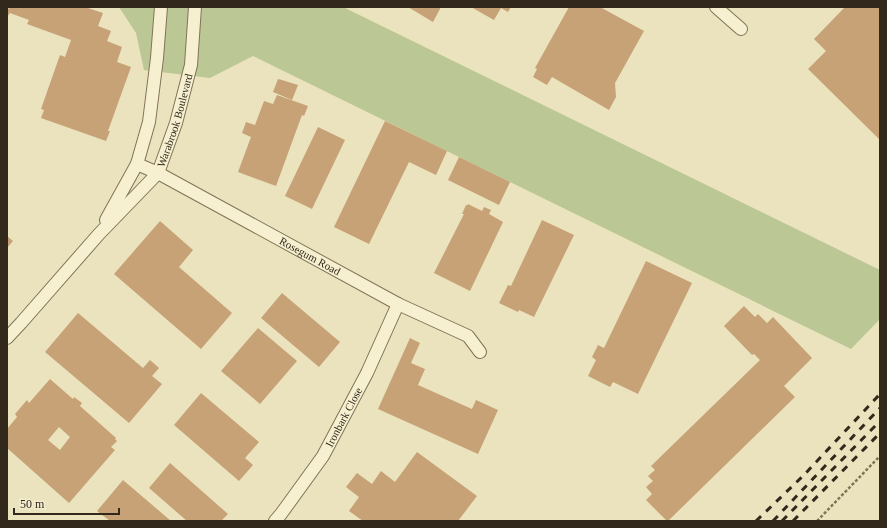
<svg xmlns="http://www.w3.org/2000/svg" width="887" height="528" font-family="Georgia,serif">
	<rect width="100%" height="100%" fill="#eae3be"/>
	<!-- green -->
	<path fill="#bbc794" d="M119 7H343L880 270V319L851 349 253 56 210 78 144 70 136 33Z"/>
	<!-- building -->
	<path fill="#c7a276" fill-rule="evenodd" d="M7 7 9 9 10 7H88V8L103 13 98 26 111 31 107 41 122 47 117 62 131 67 108 131H110L106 141 41 118 44 110 41 109 60 55 65 57 71 40 27 24 29 20 10 13 7 17Z
		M408 7H441L433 22Z
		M471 7H511L508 12 501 8 494 20Z
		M569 7H600L644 31 615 83 616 97 609 110 552 77 547 85 533 77 537 69 535 68Z
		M845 7H880V140L808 69 826 51 814 39Z
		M278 79 282 80 298 85 292 100 273 92Z
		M277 95 308 106 304 116 302 115 276 186 238 172 251 137 242 133 246 122 255 125 264 101 273 104Z
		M385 121 447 151 436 175 409 162 369 244 334 227Z
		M318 127 345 140 312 209 285 196Z
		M459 157 510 182 499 205 448 180Z
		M468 204 482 211 484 207 491 210 489 214 503 222 470 291 434 273 464 214H462L466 205H468Z
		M542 220 574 235 534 317 519 310 518 312 499 303 508 285 511 286Z
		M160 221 193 250 179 267 232 313 201 349 114 274Z
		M7 236 13 241 7 248Z
		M646 261 692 283 638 394 613 382 610 387 588 376 596 360 592 357 598 345 604 348Z
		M282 293 340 342 319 367 261 318Z
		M744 306 755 317 758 314 767 323 773 317 812 358 784 386 795 397 668 521H667L646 500 652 494 646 487 653 481 648 476 655 470 651 466 760 360 754 354 752 355 724 326Z
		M78 313 143 368 150 360 159 368 152 376 162 384 129 423 45 352Z
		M258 328 297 361 260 404 221 371Z
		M410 338 420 343 411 363 425 369 418 385 472 409 476 400 498 410 478 454 378 409Z
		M50 379 73 399 74 397 82 403 80 406 116 438 115 439 117 441 111 447 115 450 69 503 7 448V429L17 417 15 414 27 400 29 403ZM59 427 70 437 60 450 48 440Z
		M201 393 259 442 245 458 253 465 239 481 174 425Z
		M417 452 477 496 458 521H363L349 511 359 497 346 487 357 473 372 484 381 471 395 482Z
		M170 463 228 514 221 521H187L149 488Z
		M123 480 171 521H110L97 511Z"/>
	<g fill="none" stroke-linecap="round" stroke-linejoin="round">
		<defs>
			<g id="minor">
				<path d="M716 7 741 29"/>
				<path id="s1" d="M137 164 158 173 398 304 468 336 480 352"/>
				<path d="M106 220 137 164 149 122 157 58 161 7"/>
				<path id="s2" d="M7 338 21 323 99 234 158 173 176 123 191 65 195 7"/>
				<path id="s3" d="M275 521 281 514 323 456 367 373 398 304"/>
			</g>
		</defs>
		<!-- minor casing -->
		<use href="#minor" stroke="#827358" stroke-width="14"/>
		<!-- path -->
		<path stroke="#827358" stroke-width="2.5" stroke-dasharray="3 2" stroke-linecap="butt" d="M817 521 880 456"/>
		<!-- minor -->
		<use href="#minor" stroke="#f6f0d1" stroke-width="12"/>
		<!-- rail -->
		<path stroke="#32291c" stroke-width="3" stroke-dasharray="7 7" stroke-linecap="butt" d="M756 521 803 476 880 394
			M773 521 880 408
			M782 521 880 421
			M793 521 880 433"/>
	</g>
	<g text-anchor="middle" stroke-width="4" stroke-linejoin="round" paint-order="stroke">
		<!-- street labels -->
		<g font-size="11" fill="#32291c" stroke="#f2eccd">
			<text dy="4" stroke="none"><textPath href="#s2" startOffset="279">Warabrook Boulevard</textPath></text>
			<text dy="4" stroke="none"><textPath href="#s1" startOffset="196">Rosegum Road</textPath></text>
			<text dy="4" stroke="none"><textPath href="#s3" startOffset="125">Ironbark Close</textPath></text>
		</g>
	</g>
	<!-- border -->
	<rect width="887" height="528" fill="none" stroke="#32291c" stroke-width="16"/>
	<!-- scale -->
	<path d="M14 508v6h105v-6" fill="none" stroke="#32291c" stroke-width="2"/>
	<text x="20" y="508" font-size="12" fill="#32291c" stroke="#f2eccd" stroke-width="3" paint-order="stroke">50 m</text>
</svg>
